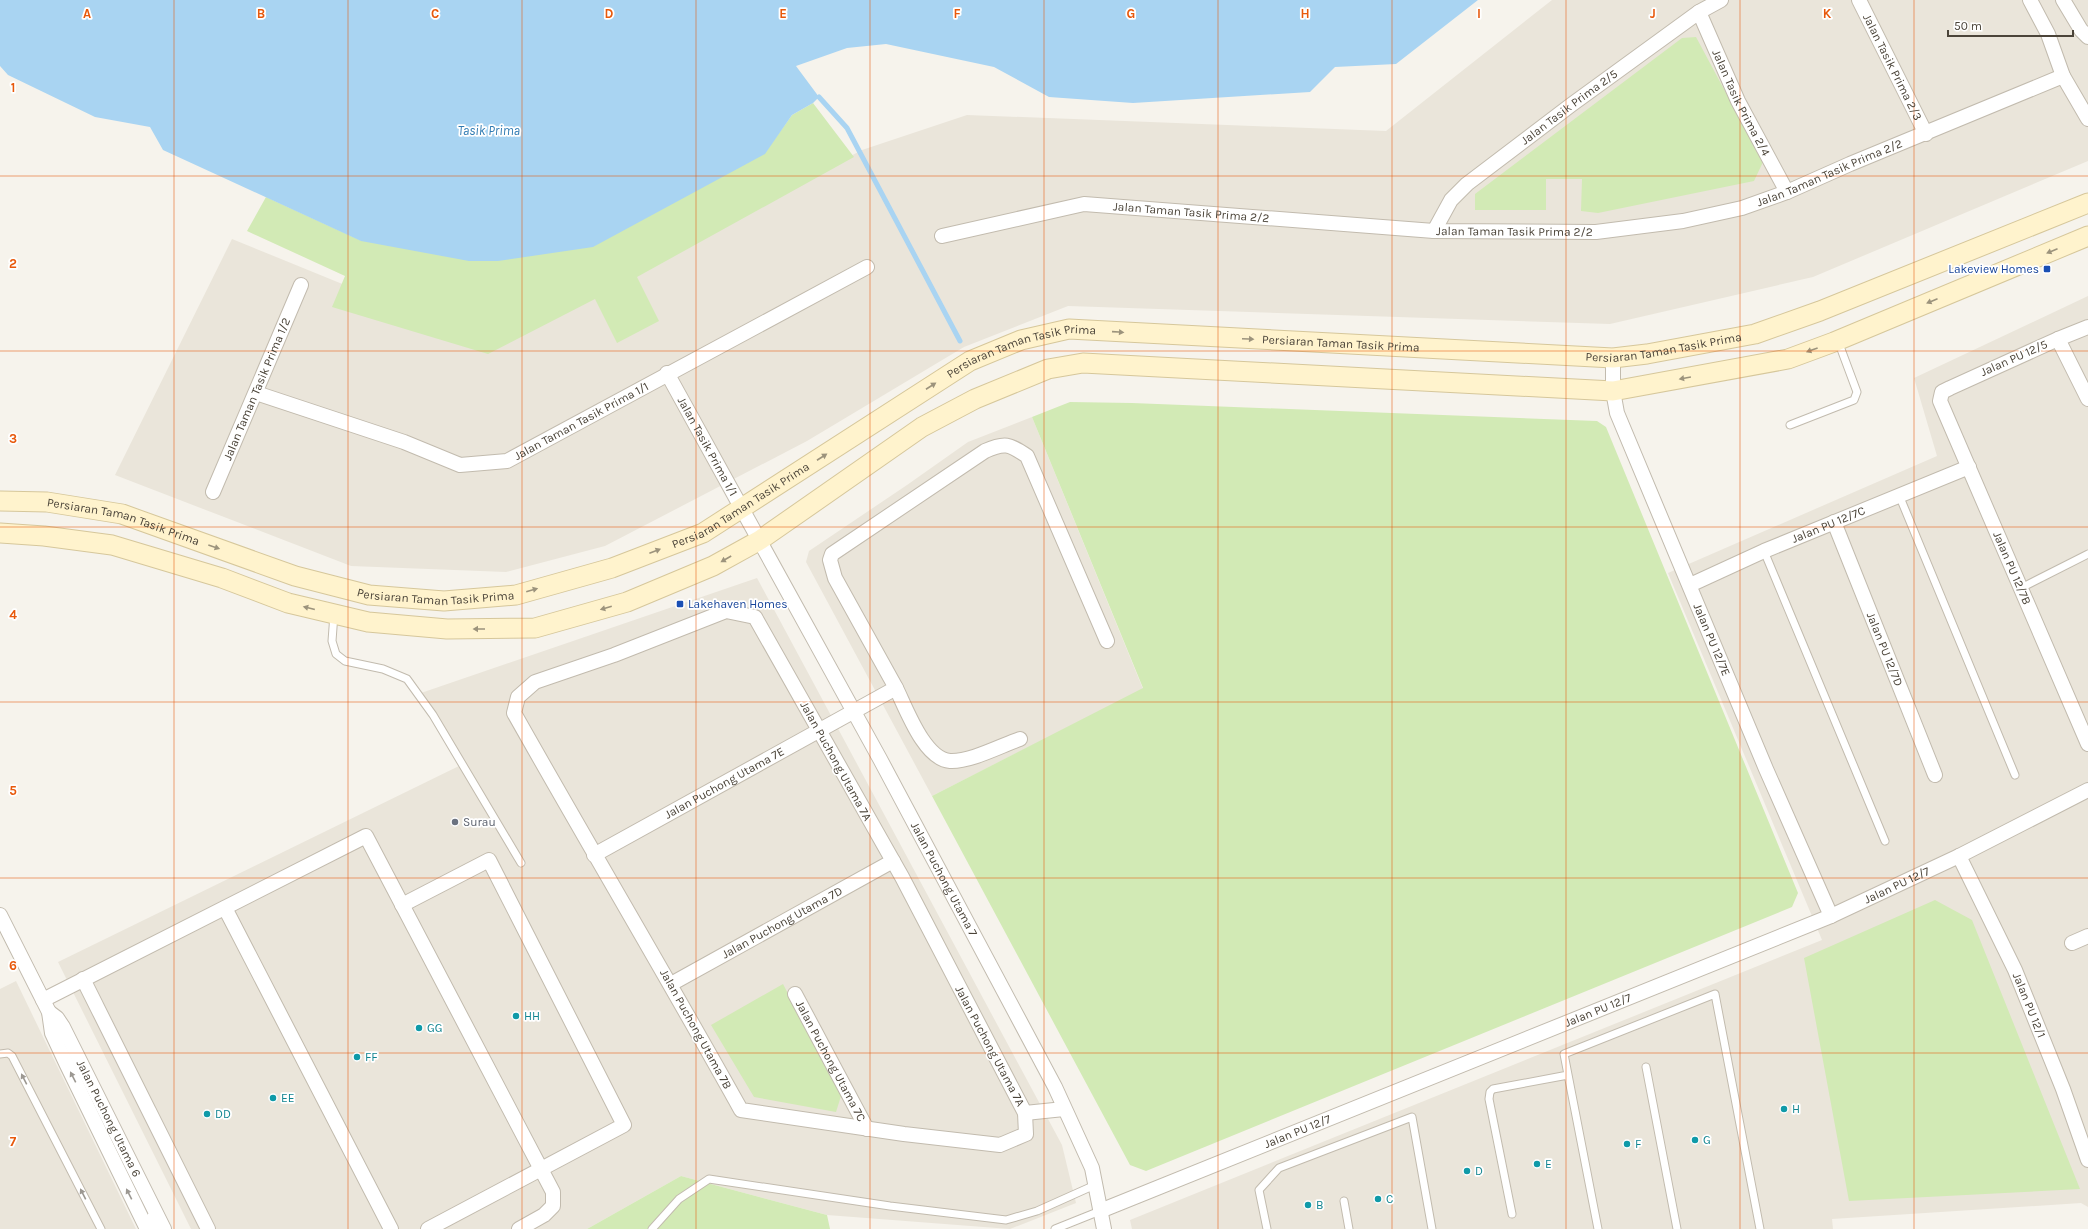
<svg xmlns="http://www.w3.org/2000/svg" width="2088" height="1229" font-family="Karla,sans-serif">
	<rect width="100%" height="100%" fill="#f6f3ec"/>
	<!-- residential -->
	<path fill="#eae5da" d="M1552 0H2088V161L1813 277 1610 324 1068 306 964 347 807 441 605 546 506 572 351 566 115 475 232 239 492 345 862 150 967 115 1386 131Z
		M2088 296V1207L2081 1203 1832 1219 1833 1229H1132L1130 1220 1822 940 1668 573 1937 456 1914 378Z
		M1032 417 1143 689 932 796 806 562 809 551 907 485 968 442Z
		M757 578 1062 1145 1076 1203 1010 1229 827 1215 681 1176 587 1229H191L58 962 459 766 421 693Z
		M16 981 136 1229H0V989Z"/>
	<!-- green -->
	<path fill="#d2eab5" d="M1696 37 1763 162 1754 181 1598 213 1581 211 1582 179H1546V210H1475V194L1682 38Z
		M813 103 854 157 637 277 659 321 617 343 595 299 488 354 332 307 345 276 247 231 266 197 362 241 764 154 792 115Z
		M1070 402 1132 403 1597 421 1606 427 1798 893 1792 907 1146 1171 1130 1165 932 796 1143 688 1032 417Z
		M1935 900 1972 920 2080 1189 1849 1201 1804 958Z
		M783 984 841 1096 836 1112 754 1097 711 1025Z
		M681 1176 827 1215 830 1229H587Z"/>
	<!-- water -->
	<path fill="#a9d4f2" d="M0 0H1478L1396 64 1335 67 1310 92 1133 103 1049 97 994 67 886 44 847 48 796 66 819 97 813 103 792 115 765 154 593 247 498 261H469L361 241 163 150 150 127 95 117 8 75 0 66Z"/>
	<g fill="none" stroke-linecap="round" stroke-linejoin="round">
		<!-- stream -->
		<path stroke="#a9d4f2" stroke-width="5" d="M819 97 847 128 960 341"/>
		<defs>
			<path id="lane" d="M1790 425 1854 400 1857 392 1838 341
				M1899 495 2015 775
				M1764 551 1885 841
				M2021 588 2088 554
				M334 614 332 641 336 654 345 661 383 669 407 679 433 715 521 863
				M0 1054 8 1053 12 1056 101 1229
				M1646 1067 1677 1229
				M1344 1201 1349 1229
				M1512 1214 1489 1099 1490 1092 1493 1089 1568 1075
				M151 1216 156 1229
				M652 1229 679 1199 709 1179 890 1206 1006 1220 1037 1211 1095 1185
				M1055 1229 1100 1211
				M1267 1229 1259 1190 1279 1168 1412 1117 1432 1229
				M1598 1229 1564 1054 1715 994 1760 1229"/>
			<g id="street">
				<path id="s1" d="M1859 0 1926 134"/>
				<path d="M2030 0 2048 34 2063 76 2088 119"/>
				<path d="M2063 0 2081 30 2088 37"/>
				<path id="s2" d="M1699 12 1738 101 1787 192"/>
				<path id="s3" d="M1434 231 1451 200 1467 184 1571 105 1699 12 1721 0"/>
				<path id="s4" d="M942 236 1084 204 1434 231 1596 232 1683 221 1742 208 1787 192 1850 164 2063 76"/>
				<path id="s5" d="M2088 327 2058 339 1950 388 1942 392 1940 401 2088 744"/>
				<path d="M2058 339 2088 399"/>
				<path id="s6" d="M1613 358V391L1617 413 1766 769 1831 916"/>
				<path id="s7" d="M667 373 880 759 1055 1087 1092 1168 1104 1229"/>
				<path id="s8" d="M256 393 404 442 460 465 507 461 867 267"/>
				<path id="s9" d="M213 492 301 285"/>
				<path id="s10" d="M1834 522 1935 775"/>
				<path id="s11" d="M1690 585 1764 551 1969 467"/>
				<path d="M726 611 755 617 902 877 1025 1113 1026 1134 1000 1145 904 1134 741 1110C667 977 589 846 514 713L518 697 535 682 614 655Z"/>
				<path d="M896 688C906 708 924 759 950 761 970 762 1000 746 1020 739"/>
				<path id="s12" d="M594 855 896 688 835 578 830 560 832 554 985 451C1005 442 1009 444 1027 456L1107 641"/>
				<path id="s13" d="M1959 856 2015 970 2063 1089 2088 1160"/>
				<path d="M402 905 489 860 624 1125 428 1229"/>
				<path d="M225 908 391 1229"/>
				<path d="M0 915 49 1012 52 1033 66 1063 147 1229"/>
				<path d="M2072 943 2088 936"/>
				<path d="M83 979 208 1229"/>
				<path id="s14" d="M671 984 893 861"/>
				<path id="s15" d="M795 994 867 1129"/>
				<path d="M43 1000 366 836 553 1192V1206L544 1215 519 1229"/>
				<path id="s16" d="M49 1012 57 1018 63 1027 164 1229"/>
				<path d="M1025 1113 1064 1109"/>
				<path id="s17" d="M1100 1211 1831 916 1959 856 2088 790"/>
			</g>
			<g id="secondary">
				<path id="s18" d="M0 501 47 502 122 514 295 576 369 595 444 601 516 595 612 568 703 533 970 361 1021 340 1069 329 1613 358 1647 354 1755 334 1820 311 2088 203"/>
				<path d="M0 533 44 536 112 545 222 578 288 603 368 622 447 629 535 628 627 602 713 566 760 540 922 427 975 399 1048 369 1083 363 1613 391 1788 359 1834 342 2088 236"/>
			</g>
		</defs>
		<!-- lane casing -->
		<use href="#lane" stroke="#c2bbae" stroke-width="9"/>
		<!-- street casing -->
		<use href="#street" stroke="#c2bbae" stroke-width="16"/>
		<!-- secondary casing -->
		<use href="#secondary" stroke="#d6c79b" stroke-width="21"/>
		<!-- lane -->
		<use href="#lane" stroke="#fff" stroke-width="7"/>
		<!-- street -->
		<use href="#street" stroke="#fff" stroke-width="14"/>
		<!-- secondary -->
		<use href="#secondary" stroke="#fff3cd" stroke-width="19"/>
	</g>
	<!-- one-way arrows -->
	<defs><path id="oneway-solid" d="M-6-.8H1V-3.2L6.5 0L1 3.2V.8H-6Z"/></defs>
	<g fill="#9c937c">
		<use href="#oneway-solid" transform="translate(2052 251) rotate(157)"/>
		<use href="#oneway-solid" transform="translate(1932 301) rotate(157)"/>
		<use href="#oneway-solid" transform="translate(1118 332) rotate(4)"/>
		<use href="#oneway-solid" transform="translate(1248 339) rotate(3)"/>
		<use href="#oneway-solid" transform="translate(1812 350) rotate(160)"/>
		<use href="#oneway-solid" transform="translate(1685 378) rotate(170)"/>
		<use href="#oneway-solid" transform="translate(931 386) rotate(-33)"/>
		<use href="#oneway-solid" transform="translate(822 457) rotate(-33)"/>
		<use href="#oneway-solid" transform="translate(214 547) rotate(19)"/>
		<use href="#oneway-solid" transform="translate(655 551) rotate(-21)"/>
		<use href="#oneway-solid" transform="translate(726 559) rotate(150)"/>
		<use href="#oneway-solid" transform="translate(532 590) rotate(-16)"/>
		<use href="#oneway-solid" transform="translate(309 608) rotate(-166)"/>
		<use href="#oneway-solid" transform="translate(606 608) rotate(164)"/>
		<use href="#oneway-solid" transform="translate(479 629) rotate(180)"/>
	</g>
	<g fill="#9c9892">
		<use href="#oneway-solid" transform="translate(73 1077) rotate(-117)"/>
		<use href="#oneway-solid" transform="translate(24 1079) rotate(-117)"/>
		<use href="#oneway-solid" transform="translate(83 1194) rotate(-117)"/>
		<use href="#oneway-solid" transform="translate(129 1194) rotate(-117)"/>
	</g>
	<!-- grid -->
	<path fill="none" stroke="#e8590c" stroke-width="1" stroke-opacity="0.55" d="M174 0V1229M348 0V1229M522 0V1229M696 0V1229M870 0V1229M1044 0V1229M1218 0V1229M1392 0V1229M1566 0V1229M1740 0V1229M1914 0V1229M0 176H2088M0 351H2088M0 527H2088M0 702H2088M0 878H2088M0 1053H2088"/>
	<!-- markers -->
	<g fill="#1a4fb4" stroke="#fff" stroke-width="1.5">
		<rect x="2043" y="265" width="8" height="8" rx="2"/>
		<rect x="676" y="600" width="8" height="8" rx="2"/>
	</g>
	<circle fill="#6b7280" stroke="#fff" stroke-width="1.5" cx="455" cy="822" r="4"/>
	<g fill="#0f9aa8" stroke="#fff" stroke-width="1.5">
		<circle cx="516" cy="1016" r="4"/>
		<circle cx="419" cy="1028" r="4"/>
		<circle cx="357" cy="1057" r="4"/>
		<circle cx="273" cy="1098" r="4"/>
		<circle cx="1784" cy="1109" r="4"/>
		<circle cx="207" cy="1114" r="4"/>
		<circle cx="1695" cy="1140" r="4"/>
		<circle cx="1627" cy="1144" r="4"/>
		<circle cx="1537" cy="1164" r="4"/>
		<circle cx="1467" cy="1171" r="4"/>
		<circle cx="1378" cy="1199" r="4"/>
		<circle cx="1308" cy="1205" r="4"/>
	</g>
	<g text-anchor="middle" stroke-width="3.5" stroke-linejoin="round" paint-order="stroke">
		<!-- street labels -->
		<g font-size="12" fill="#4b4439" stroke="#fff">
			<text dy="4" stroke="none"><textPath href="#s1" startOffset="75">Jalan Tasik Prima 2/3</textPath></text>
			<text dy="4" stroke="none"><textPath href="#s2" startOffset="100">Jalan Tasik Prima 2/4</textPath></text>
			<text dy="4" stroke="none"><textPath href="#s3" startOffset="186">Jalan Tasik Prima 2/5</textPath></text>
			<text dy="4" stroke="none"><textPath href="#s4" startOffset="901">Jalan Taman Tasik Prima 2/2</textPath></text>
			<text dy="4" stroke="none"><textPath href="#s4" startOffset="253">Jalan Taman Tasik Prima 2/2</textPath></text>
			<text dy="4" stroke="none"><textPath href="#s4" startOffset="577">Jalan Taman Tasik Prima 2/2</textPath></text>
			<text dy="4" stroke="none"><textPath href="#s18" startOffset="1422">Persiaran Taman Tasik Prima</textPath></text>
			<text dy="4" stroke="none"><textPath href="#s18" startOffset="1746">Persiaran Taman Tasik Prima</textPath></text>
			<text dy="4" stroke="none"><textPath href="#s18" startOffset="1098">Persiaran Taman Tasik Prima</textPath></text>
			<text transform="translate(2014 358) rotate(-24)" y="4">Jalan PU 12/5</text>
			<text dy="4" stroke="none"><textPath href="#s9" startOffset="112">Jalan Taman Tasik Prima 1/2</textPath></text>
			<text dy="4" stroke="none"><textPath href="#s8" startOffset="348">Jalan Taman Tasik Prima 1/1</textPath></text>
			<text dy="4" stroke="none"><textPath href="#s7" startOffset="84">Jalan Tasik Prima 1/1</textPath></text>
			<text dy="4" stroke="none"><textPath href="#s18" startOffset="774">Persiaran Taman Tasik Prima</textPath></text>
			<text dy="4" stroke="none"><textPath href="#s18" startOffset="126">Persiaran Taman Tasik Prima</textPath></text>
			<text dy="4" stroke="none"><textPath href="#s11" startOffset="151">Jalan PU 12/7C</textPath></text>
			<text dy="4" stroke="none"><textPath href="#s5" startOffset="351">Jalan PU 12/7B</textPath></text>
			<text dy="4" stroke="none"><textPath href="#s18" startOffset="450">Persiaran Taman Tasik Prima</textPath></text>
			<text dy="4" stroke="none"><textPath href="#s6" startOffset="301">Jalan PU 12/7E</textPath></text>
			<text dy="4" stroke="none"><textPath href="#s10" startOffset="137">Jalan PU 12/7D</textPath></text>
			<text transform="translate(836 761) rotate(61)" y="4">Jalan Puchong Utama 7A</text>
			<text dy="4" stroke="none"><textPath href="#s12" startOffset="149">Jalan Puchong Utama 7E</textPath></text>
			<text dy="4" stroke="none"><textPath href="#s7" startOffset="577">Jalan Puchong Utama 7</textPath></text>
			<text dy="4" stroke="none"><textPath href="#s17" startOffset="861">Jalan PU 12/7</textPath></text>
			<text dy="4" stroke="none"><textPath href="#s14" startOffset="127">Jalan Puchong Utama 7D</textPath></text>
			<text dy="4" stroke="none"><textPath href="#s13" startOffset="165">Jalan PU 12/1</textPath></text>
			<text dy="4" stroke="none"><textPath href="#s17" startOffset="537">Jalan PU 12/7</textPath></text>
			<text transform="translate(696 1029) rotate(61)" y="4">Jalan Puchong Utama 7B</text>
			<text transform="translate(990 1046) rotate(62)" y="4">Jalan Puchong Utama 7A</text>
			<text dy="4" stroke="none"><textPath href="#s15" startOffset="76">Jalan Puchong Utama 7C</textPath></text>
			<text dy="4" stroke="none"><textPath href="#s16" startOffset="123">Jalan Puchong Utama 6</textPath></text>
			<text dy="4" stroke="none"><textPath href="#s17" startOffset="213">Jalan PU 12/7</textPath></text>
		</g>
		<!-- transit labels -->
		<g font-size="12" fill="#164399" stroke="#fff" text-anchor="end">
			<text x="2039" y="273">Lakeview Homes</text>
			<text x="688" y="608" text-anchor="start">Lakehaven Homes</text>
		</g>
		<!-- worship labels -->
		<g font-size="12" fill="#5b616d" stroke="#fff" text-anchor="start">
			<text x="463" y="826">Surau</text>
		</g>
		<!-- culture labels -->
		<g font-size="12" fill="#0d838f" stroke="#fff" text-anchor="start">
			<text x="524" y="1020">HH</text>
			<text x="427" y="1032">GG</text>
			<text x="365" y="1061">FF</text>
			<text x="281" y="1102">EE</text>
			<text x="1792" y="1113">H</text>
			<text x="215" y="1118">DD</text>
			<text x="1703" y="1144">G</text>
			<text x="1635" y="1148">F</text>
			<text x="1545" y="1168">E</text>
			<text x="1475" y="1175">D</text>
			<text x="1386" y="1203">C</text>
			<text x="1316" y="1209">B</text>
		</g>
		<!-- water labels -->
		<g font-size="13" font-style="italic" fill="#2e7ab2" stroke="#fff">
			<text x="489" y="135">Tasik Prima</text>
		</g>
	</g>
	<g font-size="13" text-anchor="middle" font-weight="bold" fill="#e8590c" stroke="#fff" stroke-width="3.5" stroke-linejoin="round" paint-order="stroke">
		<text x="87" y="18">A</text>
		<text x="261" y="18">B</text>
		<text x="435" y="18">C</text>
		<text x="609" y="18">D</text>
		<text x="783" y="18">E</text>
		<text x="957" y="18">F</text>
		<text x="1131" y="18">G</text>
		<text x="1305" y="18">H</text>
		<text x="1479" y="18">I</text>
		<text x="1653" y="18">J</text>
		<text x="1827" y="18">K</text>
		<text x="13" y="92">1</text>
		<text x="13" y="268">2</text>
		<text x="13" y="443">3</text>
		<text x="13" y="619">4</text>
		<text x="13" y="795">5</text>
		<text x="13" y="970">6</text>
		<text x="13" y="1146">7</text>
	</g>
	<!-- scale -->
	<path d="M1948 30v6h125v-6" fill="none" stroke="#4b4439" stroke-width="2"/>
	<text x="1954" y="30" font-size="12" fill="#4b4439" stroke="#ffffff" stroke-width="3" paint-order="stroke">50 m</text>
</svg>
